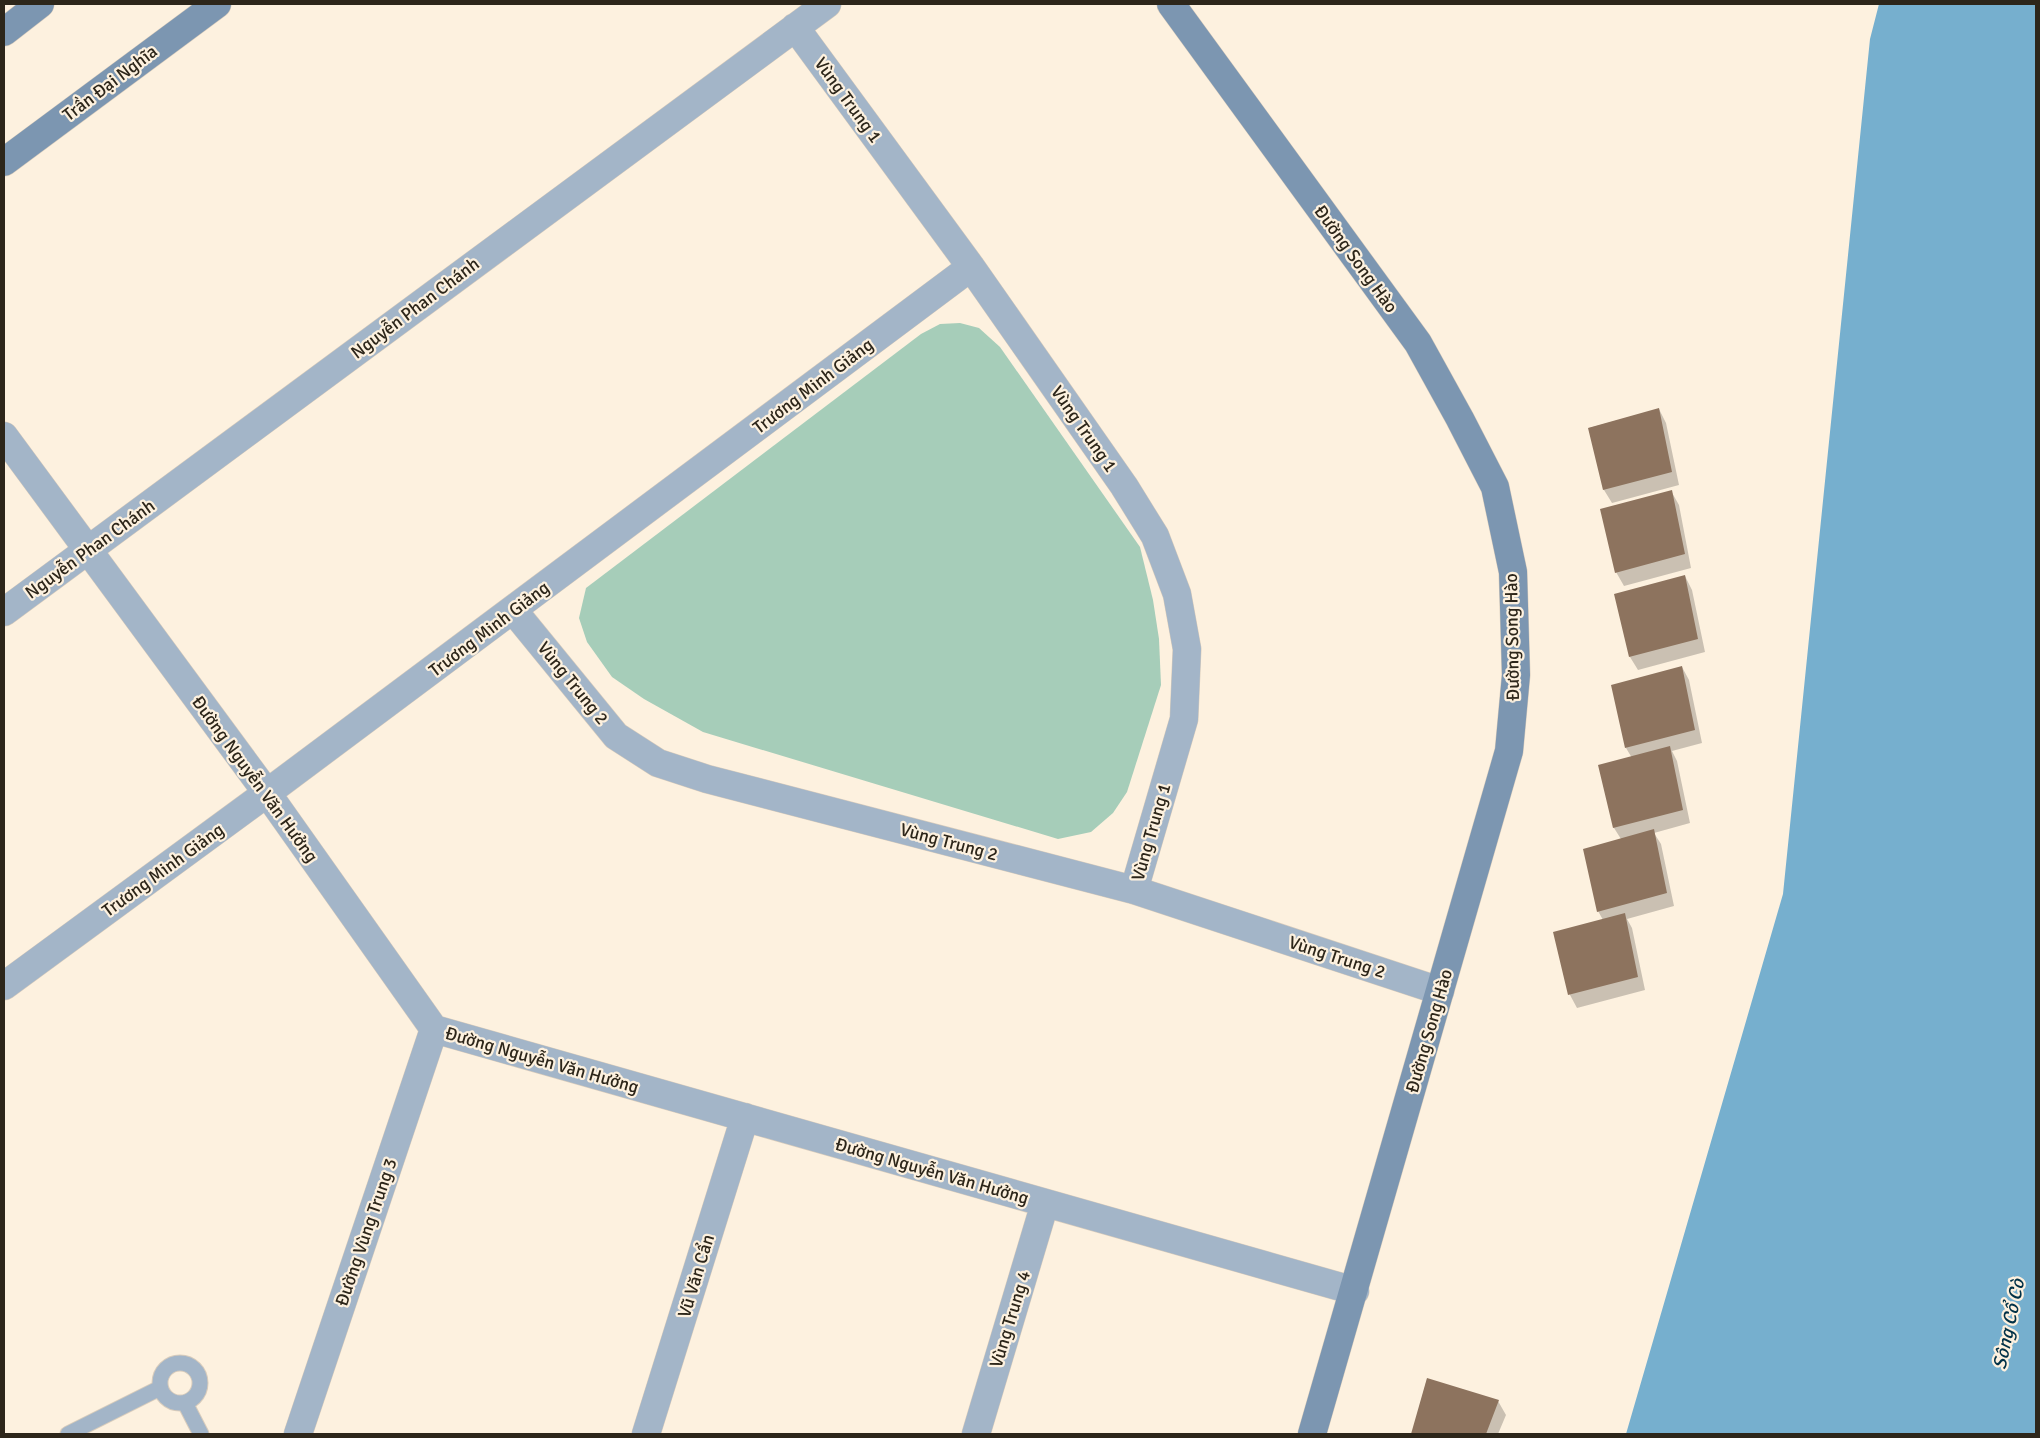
<svg xmlns="http://www.w3.org/2000/svg" width="2040" height="1438" font-family="Signika,sans-serif">
	<rect width="100%" height="100%" fill="#fdf1df"/>
	<!-- green -->
	<path fill="#a6cdb9" d="M960 323 979 328 1000 347 1140 547 1153 600 1159 639 1161 685 1127 792 1113 813 1091 832 1058 839 703 732 644 699 612 677 587 642 579 618 586 588 921 334 940 324Z"/>
	<!-- water -->
	<path fill="#76afce" d="M1879 4H2036V1434H1626L1783 894 1870 39Z"/>
	<!-- shadow -->
	<path fill="#0003" d="M1659 409 1666 423 1679 485 1612 503 1604 490 1589 428Z
		M1671 491 1679 505 1691 568 1624 586 1616 572Z
		M1685 576 1692 590 1705 652 1638 670 1630 657 1616 595Z
		M1682 667 1689 680 1702 743 1672 751 1677 761 1690 823 1654 833 1661 844 1674 906 1627 919 1632 928 1645 990 1577 1008 1570 995 1555 933 1603 920 1598 911 1621 839 1614 828 1600 766 1632 758 1626 748Z
		M1427 1379 1498 1401 1506 1415 1498 1434H1412Z"/>
	<!-- building -->
	<path fill="#8d735e" d="M1659 408 1672 472 1603 490 1588 428Z
		M1672 490 1685 554 1615 573 1600 509Z
		M1685 575 1698 639 1629 657 1614 594Z
		M1682 666 1695 730 1625 748 1611 685Z
		M1670 746 1683 810 1613 828 1598 765Z
		M1654 829 1667 893 1597 912 1583 849Z
		M1625 913 1638 977 1568 995 1553 932Z
		M1427 1378 1499 1400 1486 1434H1411Z"/>
	<g fill="none" stroke-linecap="round" stroke-linejoin="round">
		<defs>
			<path id="lane" d="M160 1383a20 20 0 1 1 40 0a20 20 0 1 1-40 0Z
				M185 1403 201 1434
				M68 1434 160 1388"/>
			<path id="street" d="M795 27 971 267 1124 486 1155 536 1177 594 1187 649 1184 719 1134 890
				M4 436 267 793 434 1029 1355 1291
				M513 610 616 736 658 763 707 779 1134 890 1440 991
				M4 612 827 4
				M4 986 267 793 971 267
				M298 1434 434 1029
				M646 1434 745 1117
				M976 1434 1045 1203"/>
			<path id="secondary" d="M1171 4 1418 343 1460 419 1495 487 1513 572 1516 675 1509 751 1312 1434
				M4 32 40 4
				M4 162 217 4"/>
		</defs>
		<!-- lane casing -->
		<use href="#lane" stroke="#d8ccbc" stroke-width="17"/>
		<!-- street casing -->
		<use href="#street" stroke="#d8ccbc" stroke-width="29"/>
		<!-- secondary casing -->
		<use href="#secondary" stroke="#d8ccbc" stroke-width="29"/>
		<!-- lane -->
		<use href="#lane" stroke="#a3b5c8" stroke-width="15"/>
		<!-- street -->
		<use href="#street" stroke="#a3b5c8" stroke-width="28"/>
		<!-- secondary -->
		<use href="#secondary" stroke="#7c96b1" stroke-width="28"/>
	</g>
	<g text-anchor="middle" stroke-width="4.5" stroke-linejoin="round" paint-order="stroke">
		<!-- street labels -->
		<g font-size="18" fill="#2d261a" stroke="#fdf1df">
			<text transform="translate(110 83) rotate(-37)" y="6">Trần Đại Nghĩa</text>
			<text transform="translate(848 100) rotate(54)" y="6">Vùng Trung 1</text>
			<text transform="translate(1356 259) rotate(54)" y="6">Đường Song Hào</text>
			<text transform="translate(415 308) rotate(-37)" y="6">Nguyễn Phan Chánh</text>
			<text transform="translate(813 386) rotate(-37)" y="6">Trương Minh Giảng</text>
			<text transform="translate(1084 429) rotate(55)" y="6">Vùng Trung 1</text>
			<text transform="translate(90 549) rotate(-36)" y="6">Nguyễn Phan Chánh</text>
			<text transform="translate(489 629) rotate(-37)" y="6">Trương Minh Giảng</text>
			<text transform="translate(1512 637) rotate(-91)" y="6">Đường Song Hào</text>
			<text transform="translate(573 683) rotate(51)" y="6">Vùng Trung 2</text>
			<text transform="translate(255 779) rotate(54)" y="6">Đường Nguyễn Văn Hưởng</text>
			<text transform="translate(1151 832) rotate(-74)" y="6">Vùng Trung 1</text>
			<text transform="translate(949 842) rotate(15)" y="6">Vùng Trung 2</text>
			<text transform="translate(163 870) rotate(-36)" y="6">Trương Minh Giảng</text>
			<text transform="translate(1337 957) rotate(18)" y="6">Vùng Trung 2</text>
			<text transform="translate(1429 1031) rotate(-74)" y="6">Đường Song Hào</text>
			<text transform="translate(542 1060) rotate(16)" y="6">Đường Nguyễn Văn Hưởng</text>
			<text transform="translate(932 1171) rotate(16)" y="6">Đường Nguyễn Văn Hưởng</text>
			<text transform="translate(366 1232) rotate(-71)" y="6">Đường Vùng Trung 3</text>
			<text transform="translate(696 1276) rotate(-73)" y="6">Vũ Văn Cẩn</text>
			<text transform="translate(1010 1319) rotate(-73)" y="6">Vùng Trung 4</text>
		</g>
		<!-- water labels -->
		<g font-size="19" font-style="italic" fill="#003147" stroke="#fdf1df">
			<text transform="translate(2008 1324) rotate(-78)" y="7">Sông Cổ Cò</text>
		</g>
	</g>
	<!-- border -->
	<rect width="2040" height="1438" fill="none" stroke="#2d261a" stroke-width="10"/>
</svg>
